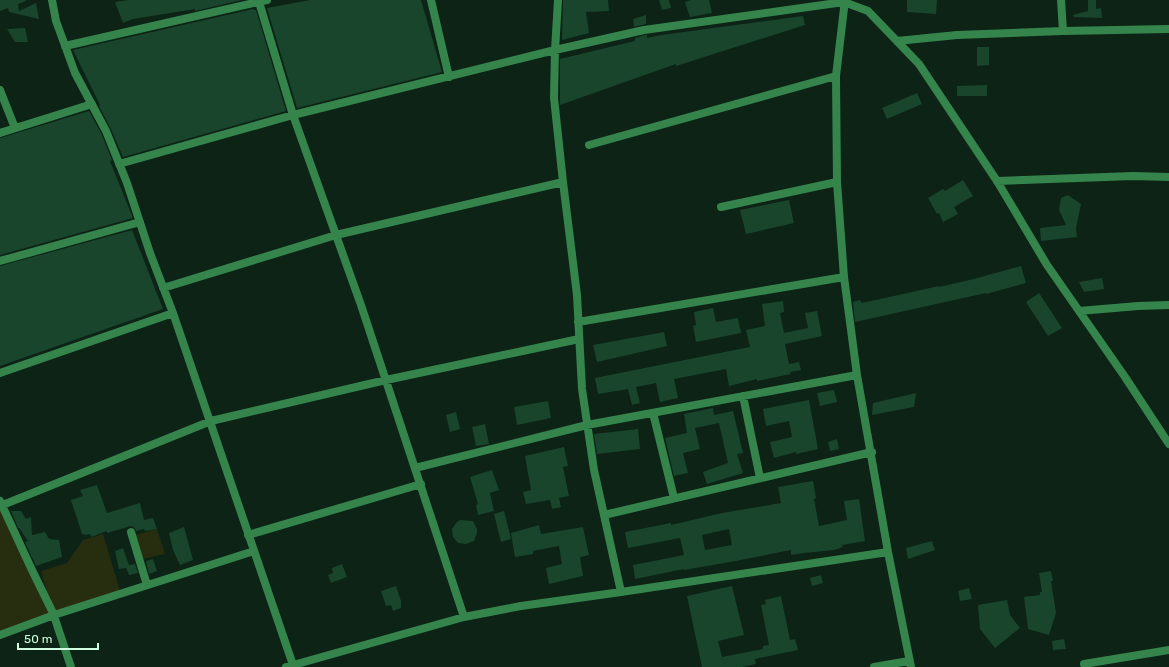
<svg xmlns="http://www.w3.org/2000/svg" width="1169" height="667" font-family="Rubik,sans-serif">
	<rect width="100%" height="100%" fill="#0c2316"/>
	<!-- green -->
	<path fill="#272d0f" d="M0 510 51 614 0 633Z
		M157 529 165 554 143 559 134 535Z
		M103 534 120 591 53 613 41 571 67 563 83 540Z"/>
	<!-- building -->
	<path fill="#18452c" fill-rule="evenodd" d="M0 0H26V1L18 4 19 11 36 3 39 19 9 12 8 8 0 11Z
		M129 0H242L195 11V9L133 19 123 23 115 2Z
		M310 0H421L442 72 297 108 267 8Z
		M563 0H608L609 11 586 12 589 33 562 40Z
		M659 0H669L671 8 662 10Z
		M691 0H709L712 13 690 17 685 2Z
		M907 0H937L936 14 907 12Z
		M1088 0H1096V9L1101 8 1102 18 1074 17 1073 15 1088 11Z
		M253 9 254 10H256L286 111 123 157 111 129 99 106 100 105 73 50Z
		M646 15V24L634 27 633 19Z
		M803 16 805 25 676 66V64L560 105V59L635 41V38L645 35H647V38L661 35Z
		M25 28 28 42H15L7 29Z
		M977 47H989V65L977 66Z
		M987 85V96H957V86Z
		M917 93 922 104 887 119 882 108Z
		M89 111 101 133 112 160 110 161 133 218 0 255V138Z
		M963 180 973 196 954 207 958 214 943 222 939 213 937 214 928 198 943 189 945 191Z
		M1068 195 1081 204 1076 228 1077 237 1041 241 1040 228 1066 225 1059 210 1061 198Z
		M789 200 794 223 746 234 740 210Z
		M132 230 163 309 0 366V266Z
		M1021 266 1026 283 986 294V293L855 322 853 302 860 300 862 303 939 286V287L974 279Z
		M1102 278 1104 289 1084 292 1079 282Z
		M1039 293 1062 328 1048 336 1026 302Z
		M783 301 784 312 780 313 784 333 808 328 805 313 817 311 822 336 785 344 789 364 799 362 801 370 790 372 791 374 757 381V379L729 386 726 369 674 379 678 398 660 402 656 383 636 387 640 403 632 405 628 389 598 394 595 378 750 347 746 330 765 326 762 304Z
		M713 308 716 322 738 318 741 333 696 342 693 326 696 325 694 312Z
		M664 332 667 346 597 362 593 345Z
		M834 390 837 402 820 406 817 393Z
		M916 393 914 407 872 415 873 403Z
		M809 400 818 449 796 454V452L774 458 770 442 792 437 789 421 766 426 763 409Z
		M548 401 551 418 517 425 514 407Z
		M713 408 714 415 733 411 743 453 737 454 743 473 707 484 703 472 728 463 719 423 695 428 700 449 683 453 688 473 674 476 665 438 687 433 684 414Z
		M456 412 460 429 450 432 446 415Z
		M485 424 489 444 476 446 472 427Z
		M638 429 640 449 597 454 594 434Z
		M837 439 839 449 830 451 828 442Z
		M564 447 568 466 563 467 569 496 559 498 561 507 552 509 550 500 526 504 523 492 531 490 525 456Z
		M492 470 499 490 490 493 494 511 478 515 476 505 478 504 470 477Z
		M813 481 816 498 814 499 819 526 847 520 844 501 859 499 865 541 842 545 843 547 834 550 804 553 791 555V550L736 561 684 570V569L635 579 633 565 684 555 680 538 628 548 625 532 671 523V525L722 513 781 503 778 487ZM729 529 732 545 705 550 702 535Z
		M97 485 107 513 140 503 144 520 153 518 157 529 145 531 144 529 136 531 135 528 131 526 107 533V531L91 537 90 534 85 535 84 534H82L71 500 83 496 80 490Z
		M11 511H21L26 519 31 517 32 535 45 532 49 539 59 540 62 557 36 566 25 542 28 541 19 528H18Z
		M504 511 511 539 501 542 494 514Z
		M460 520 473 521 477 529V533L474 541 466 544 458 543 453 537 452 529 457 522Z
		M539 525 541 534 583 527 589 555 580 557 583 576 549 584 546 568 562 564 559 546 533 551V554L515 557 511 533Z
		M184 527 193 560 180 565 173 550 169 533Z
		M932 541 935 550 908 559 906 548Z
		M123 548 129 565 135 564 138 573 129 575 126 568 119 569 115 551Z
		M153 559 157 571 149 574 146 561Z
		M342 564 347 577 331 583 328 575 333 573 332 568Z
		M1051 571 1053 581H1051L1056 613 1049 635 1028 629 1024 597 1040 595V592H1042L1039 573Z
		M821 575 823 583 812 586 810 578Z
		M396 586 401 601V608L393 611 391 605 386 606 381 591Z
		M732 586 744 635 718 641 722 657 763 649V646L769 645 761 605 766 604 765 600 781 596 790 640 795 639 798 650 755 659 756 664 742 667H702L687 596Z
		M969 588 972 599 960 601 958 591Z
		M1007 600 1010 615 1020 628 995 648 980 629 978 605Z
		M1064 639 1066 649 1053 650 1052 641Z"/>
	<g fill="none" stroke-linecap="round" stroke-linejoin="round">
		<!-- minor -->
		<path stroke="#35844c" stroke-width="8" d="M52 0 56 21 75 73 106 131 127 183 150 253 173 313 293 665
			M431 0 449 77
			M558 0 555 50 554 98 563 182 577 295 582 389 594 470 621 592
			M845 0 836 76 837 182 844 277 857 375 888 552 911 667
			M1061 0 1063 31
			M259 2 293 115 361 305 464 617
			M897 41 957 35 1063 31 1169 29
			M65 46 267 0
			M0 90 15 128
			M0 133 92 104
			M589 145 836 76
			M119 164 293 115 555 50 644 30 844 2 868 11 919 64 997 181 1047 265 1125 377 1169 444
			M997 181 1133 176 1169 177
			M721 207 837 182
			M0 261 140 222
			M163 288 336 235 563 182
			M1079 311 1138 306 1169 305
			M578 322 844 277
			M0 373 173 313
			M743 396 760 478
			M653 413 674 498
			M415 468 587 425 857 375
			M0 501 31 568 53 613 71 667
			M0 506 211 421 386 380 579 339
			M604 515 872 452
			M131 532 147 585
			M248 535 421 484
			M0 635 54 615 254 551
			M1084 664 1169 650
			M286 667 464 617 521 606 621 592 888 552
			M874 667 909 661"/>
	</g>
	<!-- scale -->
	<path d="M18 643v6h80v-6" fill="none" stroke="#ceffe0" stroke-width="2"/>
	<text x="24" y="643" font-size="12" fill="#ceffe0" stroke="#0c2316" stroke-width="3" paint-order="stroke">50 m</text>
</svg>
